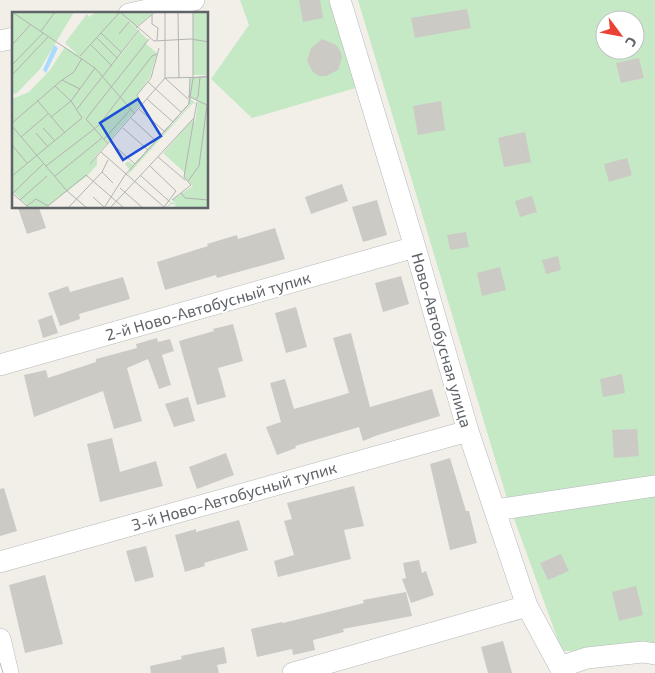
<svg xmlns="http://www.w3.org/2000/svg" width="655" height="673" font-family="'Exo 2',sans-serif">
	<rect width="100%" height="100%" fill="#f1efe8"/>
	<!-- green -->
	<path fill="#c5e8c5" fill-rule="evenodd" d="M240 0H332L359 87 252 118 211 79 249 25Z
		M358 0H655V651H562L508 502ZM605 20H635V50H605Z"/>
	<!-- building -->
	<path fill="#cccac5" d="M299 0H320L323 18 303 22Z
		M467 9 471 28 415 38 411 18Z
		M322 39 336 45 340 51 342 57 338 70 326 76H319L313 72 307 61 311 48Z
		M639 58 644 78 621 83 616 63Z
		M441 101 445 130 418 135 413 106Z
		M525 132 531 162 504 167 498 138Z
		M627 158 632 175 609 182 604 164Z
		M342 184 348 201 311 214 305 197Z
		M532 196 537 212 520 217 515 201Z
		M377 200 387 235 363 242 352 207Z
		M18 208H39L46 228 27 234Z
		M275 228 285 259 217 278 216 275 165 290 157 262 208 246 207 244 237 235 238 239Z
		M466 232 469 247 450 250 447 235Z
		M558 256 561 270 546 274 542 260Z
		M500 267 506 290 482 296 477 273Z
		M401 276 409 304 383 312 375 283Z
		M123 277 130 299 79 314 80 319 60 326 48 293 68 286 70 292Z
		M296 307 307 347 286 353 275 313Z
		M52 315 58 333 43 338 38 320Z
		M233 324 243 361 218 368 226 397 197 405 179 341 214 331 213 329Z
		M351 333 370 407 432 389 440 416 378 435 363 441 359 427 295 446 296 448 277 455 266 427 281 422 270 383 285 379 294 409 349 393 333 338Z
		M157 338 158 342 170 339 174 351 162 355 171 385 159 389 148 359 127 368 142 421 114 429 103 391 34 417 24 375 46 370 48 378 96 362V359L137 348 136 344Z
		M622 374 625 393 603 397 600 379Z
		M188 397 195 421 174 427 165 404Z
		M637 429 639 456 614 458 612 430Z
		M112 438 120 472 156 461 163 486 100 502 87 444Z
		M226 453 234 475 197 489 189 467Z
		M450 458 466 511H469L477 543 450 550 430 464Z
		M354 486 364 526 344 530 351 559 278 577 274 561 294 555 284 521 292 519 287 503Z
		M4 488 17 531 0 536V489Z
		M239 520 248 550 204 563 205 566 185 572 175 535 196 529V532Z
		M146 546 154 577 135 582 126 551Z
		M561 554 569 571 548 580 540 563Z
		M419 560 422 573 426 571 434 595 411 603 402 579 406 578 403 563Z
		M45 575 63 644 25 653 9 585Z
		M636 586 643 615 619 621 612 592Z
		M406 592 412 616 343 629 344 632 313 640 315 650 293 655 292 649 257 657 251 629 282 622 283 623 364 603 363 600Z
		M503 641 512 673H488L481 647Z
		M224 647 227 663 217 665 219 673H151L150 666 182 659 181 656Z"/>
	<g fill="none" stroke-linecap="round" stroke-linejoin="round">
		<defs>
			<path id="minor" d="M340 0 415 247 468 431 527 606 560 667 562 673
				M129 14 194 0
				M0 41 14 38
				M0 365 415 247
				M495 510 655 486
				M0 562 468 431
				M0 639 8 673
				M560 667 587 658 643 652 655 654
				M293 673 527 606"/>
		</defs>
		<!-- minor casing -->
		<use href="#minor" stroke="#b5b8bc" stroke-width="22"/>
		<!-- minor -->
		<use href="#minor" stroke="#fff" stroke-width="21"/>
		<!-- tram -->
		<path stroke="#b6b7b8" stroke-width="1" d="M0 663 3 673"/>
	</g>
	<g text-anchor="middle" stroke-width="4" stroke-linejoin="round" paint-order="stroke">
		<!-- street labels -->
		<g font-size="16" fill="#5f6368" stroke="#fff">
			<text transform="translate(208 306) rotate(-16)" y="6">2-й Ново-Автобусный тупик</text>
			<text transform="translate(442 340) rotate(74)" y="6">Ново-Автобусная улица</text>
			<text transform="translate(234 496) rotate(-16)" y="6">3-й Ново-Автобусный тупик</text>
		</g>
	</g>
	<!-- overview -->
	<g transform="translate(12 12)">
		<rect width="196" height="196" fill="#f1efe8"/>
		<path d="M0 0H62L28 57 4 82 0 81ZM84 0H142L124 15 111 4 126 18 100 55 127 19 136 28 134 32 145 41 138 65 125 83 128 93 76 153 85 144V153L75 164 33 196H12L15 193 0 179V87L17 80 38 58 53 35 66 43 53 31 75 2 77 5ZM181 0H196V63H181ZM178 66H196V196H161L164 193 160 192 153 196 160 190 165 192 160 188 181 174 172 165V160L151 141 180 108 183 110 186 90 178 84ZM178 86 185 93 181 91 115 164 118 158 113 152 116 149 122 153 178 93Z" fill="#c5e8c5"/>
		<path d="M42 33 46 36 34 61 31 58Z" fill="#aadaff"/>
		<path fill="none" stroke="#b3b3b1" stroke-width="1" d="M0 0 83 56 123 102M108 0 142 29 179 27 197 30M166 0 167 66M181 0V65M140 3V12L146 16 145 28M124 16 143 0M29 19 43 0M89 21 110 41M107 22 117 10M85 26 105 46M0 33 19 12M79 33 100 54M68 44 108 0M0 53 31 21M0 63 36 25M153 66 197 65M153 66 176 87M50 68 62 60 70 46M136 70 170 101M43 74 59 89 70 106M135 87 161 110M25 88 53 121M183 88 186 85 188 65M129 93 125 83 139 66 147 36M65 97 127 18M127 97 153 120M39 105 59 89 83 56M119 106 144 129M74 107 137 27M74 107 96 132M0 111 50 68 68 77M0 114 55 179 75 196M31 116 43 129M111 116 136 138M24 121 36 135M9 125 36 102M92 127 119 97M98 130 123 152 177 92 178 65M0 133 15 151M89 140 152 195M146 145 173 168M78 152 153 66V0M34 154 86 114 140 44 145 42M138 154 164 179 152 195M90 160 101 171M128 163 158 190M0 164 70 106M43 164 90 126M176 169 187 154 195 93 176 84M108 176 131 196M0 181 15 194 24 187 36 194M169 181 173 186 197 188M0 182 31 152M81 185 93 196M8 188 35 164M160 188 179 173 172 165 182 106M36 194 74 163 112 196M56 196 90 160 96 148M92 196 113 163 177 92 181 66 197 64M98 196 182 106 185 90"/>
		<path fill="#1d4ed8" fill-opacity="0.15" stroke="#1d4ed8" stroke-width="2.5" d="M126 87 149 124 111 148 88 111Z"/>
		<rect width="196" height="196" fill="none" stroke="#5f6368" stroke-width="2.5"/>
	</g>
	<!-- north arrow -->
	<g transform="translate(620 35) rotate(122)"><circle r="24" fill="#ffffff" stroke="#bfc1c3"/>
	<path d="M0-4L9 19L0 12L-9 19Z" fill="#ea4335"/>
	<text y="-8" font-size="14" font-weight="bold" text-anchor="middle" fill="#5f6368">С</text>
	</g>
</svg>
